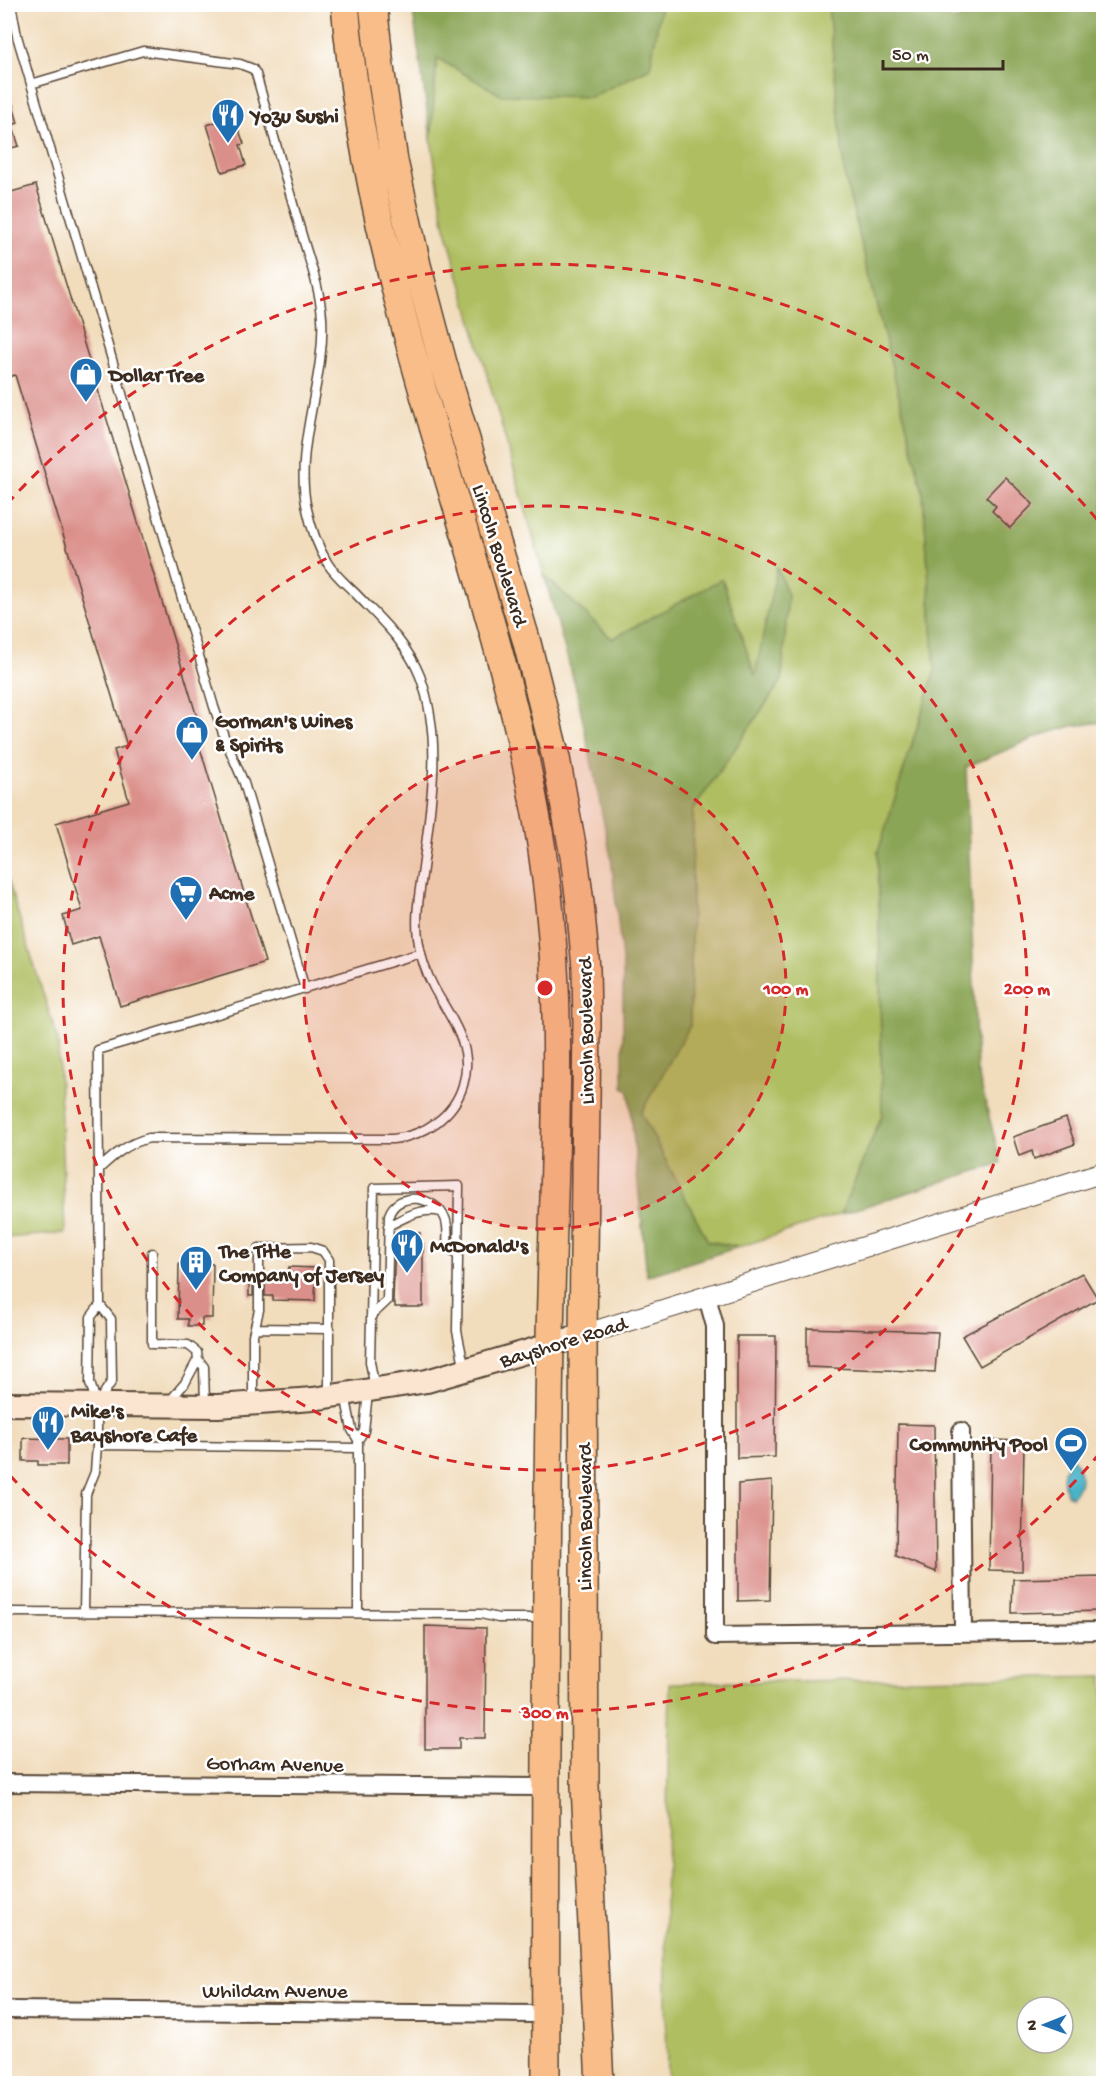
<svg xmlns="http://www.w3.org/2000/svg" width="1108" height="2088" font-family="'Gochi Hand',sans-serif">
	<rect width="100%" height="100%" fill="#fff"/>
	<filter id="ink" filterUnits="userSpaceOnUse"><feTurbulence type="fractalNoise" baseFrequency=".0167" numOctaves="2"/><feDisplacementMap in="SourceGraphic" scale="12" xChannelSelector="R" yChannelSelector="G"/><feConvolveMatrix kernelMatrix="1 2 1 2 8 2 1 2 1" color-interpolation-filters="sRGB"/></filter>
	<filter id="wash" filterUnits="userSpaceOnUse"><feTurbulence type="fractalNoise" baseFrequency=".008" numOctaves="4" result="noise"/><feDisplacementMap in="SourceGraphic" scale="24" xChannelSelector="R" yChannelSelector="G"/><feGaussianBlur stdDeviation="1.35" result="paint"/><feColorMatrix in="noise" values="0 0 0 0 0 0 0 0 0 0 0 0 0 0 0 0 0 1.4 0 .05"/><feComposite in="paint" operator="in"/></filter>
	<g filter="url(#wash)">
		<rect width="100%" height="100%" fill="#f1dcbb"/>
		<!-- green -->
		<path fill="#afbe61" stroke="#757440" stroke-width="1.5" fill-rule="evenodd" d="M661 5H828L845 177 923 492 935 671 878 852 882 1115 841 1214 739 1247 708 1241 640 1113 690 1025 693 810 782 680 755 677 722 579 612 639 544 575 444 223 431 139 437 58 501 95 650 68Z
			M4 869 58 1041 65 1233 5 1238Z
			M1103 1676V2083H667L665 1905 670 1683ZM1027 2007H1063V2043H1027Z"/>
		<!-- forest -->
		<path fill="#8ba557" stroke="#63683a" stroke-width="1.5" d="M412 5V4L661 5 650 68 591 97 501 95 437 58 431 139Z
			M828 5H923L954 20 1017 5H1104L1103 722 1072 726 1042 735 966 767 977 1070 1001 1163 841 1214 882 1115 878 852 935 671 923 492 845 177Z
			M777 567 788 595 782 680 693 810 690 1025 641 1113 708 1241 739 1247 647 1276 629 1092 623 1087V969L611 857 577 692 544 575 612 639 722 579 755 675Z"/>
		<!-- water -->
		<path fill="#49b3c8" stroke="#426e73" stroke-width="1.5" d="M1072 1457C1082 1470 1083 1484 1072 1497L1066 1494C1062 1479 1061 1470 1072 1457Z"/>
		<g id="blocks">
			<!-- building -->
			<path fill="#db8f8a" d="M4 88H8L18 123 12 125 19 146 4 150Z
				M234 116 244 144 240 145 246 165 222 172 207 125Z
				M36 185 199 724 193 725 265 962 120 1006 99 936 71 945 63 916 82 910 56 823 129 801 114 750 127 746 15 375 4 378V194Z
				M1005 477 1033 504 1010 528 992 511 996 506 986 497Z
				M1066 1118 1075 1144 1034 1159 1032 1151 1019 1156 1013 1137Z
				M407 1233H420L419 1244H423V1307H395V1303H393L395 1241 406 1242Z
				M179 1263 213 1264 212 1318H202V1326H188V1319H178Z
				M289 1267 316 1268 315 1301 273 1300V1296H265V1278H273V1274H289Z
				M1082 1273 1098 1299 980 1366 962 1336Z
				M249 1278H253V1296H249Z
				M807 1328 938 1332 935 1372 807 1367Z
				M737 1336H776L775 1457 737 1458Z
				M898 1424 934 1425 936 1572 896 1556Z
				M23 1438 67 1439V1465H38V1461H23Z
				M991 1440 1024 1441 1022 1571 989 1570Z
				M772 1481 770 1600 738 1601V1484Z
				M1104 1577V1611L1012 1613 1013 1579Z
				M425 1626 486 1628 485 1738H459V1749H425Z"/>
		</g>
	</g>
	<g filter="url(#ink)">
		<use href="#blocks" fill-opacity="0" stroke="#564536" stroke-width="1.5"/>
		<g fill="none" stroke-linecap="round" stroke-linejoin="round">
			<defs>
				<path id="service" d="M11 4 17 36 214 707 225 739 244 783 305 989
					M31 84 143 51 240 64 253 69 256 74C271 127 286 179 301 232 309 260 320 288 322 317 326 381 293 446 307 509 311 528 318 547 328 564 335 575 346 584 356 594 380 619 407 643 420 676 443 738 431 805 423 868 420 891 415 914 418 938 420 955 426 973 434 988 451 1019 475 1047 463 1085 454 1116 424 1136 393 1139L149 1138C129 1143 115 1154 100 1168
					M388 1226C406 1217 421 1207 441 1212
					M152 1253V1344L188 1345 197 1352 198 1359 204 1367 205 1405
					M371 1316 387 1301 389 1215C398 1190 435 1196 445 1218 449 1227 447 1238 447 1247L458 1256
					M255 1328 330 1329
					M375 1388 370 1362 374 1188 459 1186 457 1331 465 1370
					M345 1394 352 1430 358 1440V1613
					M99 1401 112 1381 111 1319 100 1305
					M253 1401V1335L259 1310V1248L311 1247 323 1251 329 1260V1396
					M168 1403 185 1383 198 1359
					M358 1440 364 1431 368 1392
					M97 1445 358 1448
					M4 1612 481 1614 498 1618H543
					M84 1613 86 1494 95 1472 97 1445V1404L90 1383 91 1317 100 1305 98 1050 421 953"/>
				<path id="minor" d="M707 1297 715 1326V1636L1104 1631
					M961 1431 963 1633
					M4 1783 545 1787
					M4 2010 546 2014"/>
				<path id="tertiary" d="M583 1335 1104 1172"/>
				<path id="secondary" d="M4 1404 218 1406 313 1399 427 1381 583 1335"/>
				<path id="trunk" d="M345 4C354 113 377 221 405 326 453 510 522 689 546 879 566 1032 552 1189 550 1343 546 1590 545 1837 546 2084
					M373 4 380 67 394 161 417 265 443 363 526 639 556 758 574 856 580 903 586 968 587 1022 583 1335 585 1786 600 2084"/>
			</defs>
			<!-- service casing -->
			<use href="#service" stroke="#564536" stroke-width="11"/>
			<!-- minor casing -->
			<use href="#minor" stroke="#564536" stroke-width="20"/>
			<!-- tertiary casing -->
			<use href="#tertiary" stroke="#564536" stroke-width="22"/>
			<!-- secondary casing -->
			<use href="#secondary" stroke="#564536" stroke-width="26"/>
			<!-- trunk casing -->
			<use href="#trunk" stroke="#564536" stroke-width="30"/>
			<!-- service -->
			<use href="#service" stroke="#fff" stroke-width="8"/>
			<!-- minor -->
			<use href="#minor" stroke="#fff" stroke-width="16"/>
			<!-- tertiary -->
			<use href="#tertiary" stroke="#fff" stroke-width="20"/>
			<!-- secondary -->
			<use href="#secondary" stroke="#fce5d0" stroke-width="22"/>
			<!-- trunk -->
			<use href="#trunk" stroke="#f8bd89" stroke-width="27"/>
		</g>
	</g>
	<!-- distance rings -->
	<circle cx="545" cy="988" r="241" fill="#d62828" fill-opacity=".12"/>
	<g fill="none" stroke="#d62828" stroke-width="3" stroke-dasharray="10 8">
		<circle cx="545" cy="988" r="241"/>
		<circle cx="545" cy="988" r="482"/>
		<path d="M1100 1453A724 724 0 0 1 7 1472M7 504A724 724 0 0 1 1100 523"/>
	</g>
	<!-- icons -->
	<defs>
		<symbol id="restaurant-pin" viewBox="-11 -11 22 30"><path d="M0 17L-7.5 6A9.5 9.5 0 1 1 7.5 6Z" fill="#1f6fb2" stroke="#fff"/><path d="M-5-6h1v4h1v-4h1v4h1v-4h1v5L-1.5 .5V6h-2V.5L-5-1ZM5-6V6H3V1.5H1.5Q1.5-4 5-6Z" fill="#fff"/></symbol>
		<symbol id="shop-pin" viewBox="-11 -11 22 30"><path d="M0 17L-7.5 6A9.5 9.5 0 1 1 7.5 6Z" fill="#1f6fb2" stroke="#fff"/><path d="M-5-2.5h2.3a2.7 3.5 0 0 1 5.4 0H5L5.5 6h-11ZM-1.5-2.5h3a1.5 2.3 0 0 0-3 0Z" fill="#fff"/></symbol>
		<symbol id="supermarket-pin" viewBox="-11 -11 22 30"><path d="M0 17L-7.5 6A9.5 9.5 0 1 1 7.5 6Z" fill="#1f6fb2" stroke="#fff"/><path d="M-6-5.5h2.5l.6 2H6L4.5 2H-2.5L-4.4-4H-6ZM-1.5 3.2a1.3 1.3 0 1 0 .1 0ZM3 3.2a1.3 1.3 0 1 0 .1 0Z" fill="#fff"/></symbol>
		<symbol id="building-pin" viewBox="-11 -11 22 30"><path d="M0 17L-7.5 6A9.5 9.5 0 1 1 7.5 6Z" fill="#1f6fb2" stroke="#fff"/><path d="M-4-6H4V6H1V3H-1V6H-4ZM-2.5-4.3h1.7v1.8h-1.7ZM.8-4.3h1.7v1.8H.8ZM-2.5-1h1.7V.8h-1.7ZM.8-1h1.7V.8H.8Z" fill="#fff"/></symbol>
		<symbol id="stadium-pin" viewBox="-11 -11 22 30"><path d="M0 17L-7.5 6A9.5 9.5 0 1 1 7.5 6Z" fill="#1f6fb2" stroke="#fff"/><path d="M0-5a6.5 5 0 1 0 0 10a6.5 5 0 1 0 0-10ZM-3.5-1.8h7v3.6h-7Z" fill="#fff"/></symbol>
	</defs>
	<g fill-rule="evenodd">
		<use href="#restaurant-pin" x="209" y="96" width="38" height="52"/>
		<use href="#shop-pin" x="67" y="355" width="38" height="52"/>
		<use href="#shop-pin" x="173" y="713" width="38" height="52"/>
		<use href="#supermarket-pin" x="167" y="873" width="38" height="52"/>
		<use href="#restaurant-pin" x="388" y="1226" width="38" height="52"/>
		<use href="#building-pin" x="177" y="1243" width="38" height="52"/>
		<use href="#restaurant-pin" x="29" y="1403" width="38" height="52"/>
		<use href="#stadium-pin" x="1052" y="1424" width="38" height="52"/>
	</g>
	<g text-anchor="middle" stroke-width="5" stroke-linejoin="round" paint-order="stroke">
		<!-- poi labels -->
		<g font-size="21" font-weight="bold" fill="#3b2a1e" stroke="#fff" text-anchor="start">
			<text x="251" y="122">Yozu Sushi</text>
			<text x="109" y="381">Dollar Tree</text>
			<text x="215" y="727">Gorman's Wines<tspan x="215" dy="24">&amp; Spirits</tspan></text>
			<text x="209" y="899">Acme</text>
			<text x="430" y="1252">McDonald's</text>
			<text x="219" y="1257">The Title<tspan x="219" dy="24">Company of Jersey</tspan></text>
			<text x="71" y="1417">Mike's<tspan x="71" dy="24">Bayshore Cafe</tspan></text>
			<text x="1048" y="1450" text-anchor="end">Community Pool</text>
		</g>
		<!-- street labels -->
		<g font-size="21" fill="#3b2a1e" stroke="#fff">
			<text transform="translate(501 555) rotate(73)" y="7">Lincoln Boulevard</text>
			<text transform="translate(585 1031) rotate(-91)" y="7">Lincoln Boulevard</text>
			<text transform="translate(563 1341) rotate(-17)" y="7">Bayshore Road</text>
			<text transform="translate(584 1517) rotate(-90)" y="7">Lincoln Boulevard</text>
			<text transform="translate(275 1763) rotate(1)" y="7">Gorham Avenue</text>
			<text x="275" y="1997">Whildam Avenue</text>
		</g>
	</g>
	<circle cx="545" cy="988" r="9" fill="#d62828" stroke="#fff" stroke-width="3"/>
	<g font-size="18" text-anchor="middle" font-weight="bold" fill="#d62828" stroke="#fff" stroke-width="5" stroke-linejoin="round" paint-order="stroke">
		<text x="786" y="994">100 m</text>
		<text x="1027" y="994">200 m</text>
		<text x="545" y="1718">300 m</text>
	</g>
	<!-- margin -->
	<rect width="1108" height="2088" fill="none" stroke="#fff" stroke-width="24"/>
	<!-- north arrow -->
	<g transform="translate(1045 2025) rotate(269)"><circle r="28" fill="#ffffff" stroke="#b1aaa5" stroke-width="1.5"/>
	<path d="M0-4.5L10 22L0 15L-10 22Z" fill="#1f6fb2"/>
	<text y="-9" font-size="16" font-weight="bold" text-anchor="middle" fill="#3b2a1e">N</text>
	</g>
	<!-- scale -->
	<path d="M883 60v9h120v-9" fill="none" stroke="#3b2a1e" stroke-width="3"/>
	<text x="892" y="60" font-size="18" fill="#3b2a1e" stroke="#ffffff" stroke-width="4.5" paint-order="stroke">50 m</text>
</svg>
